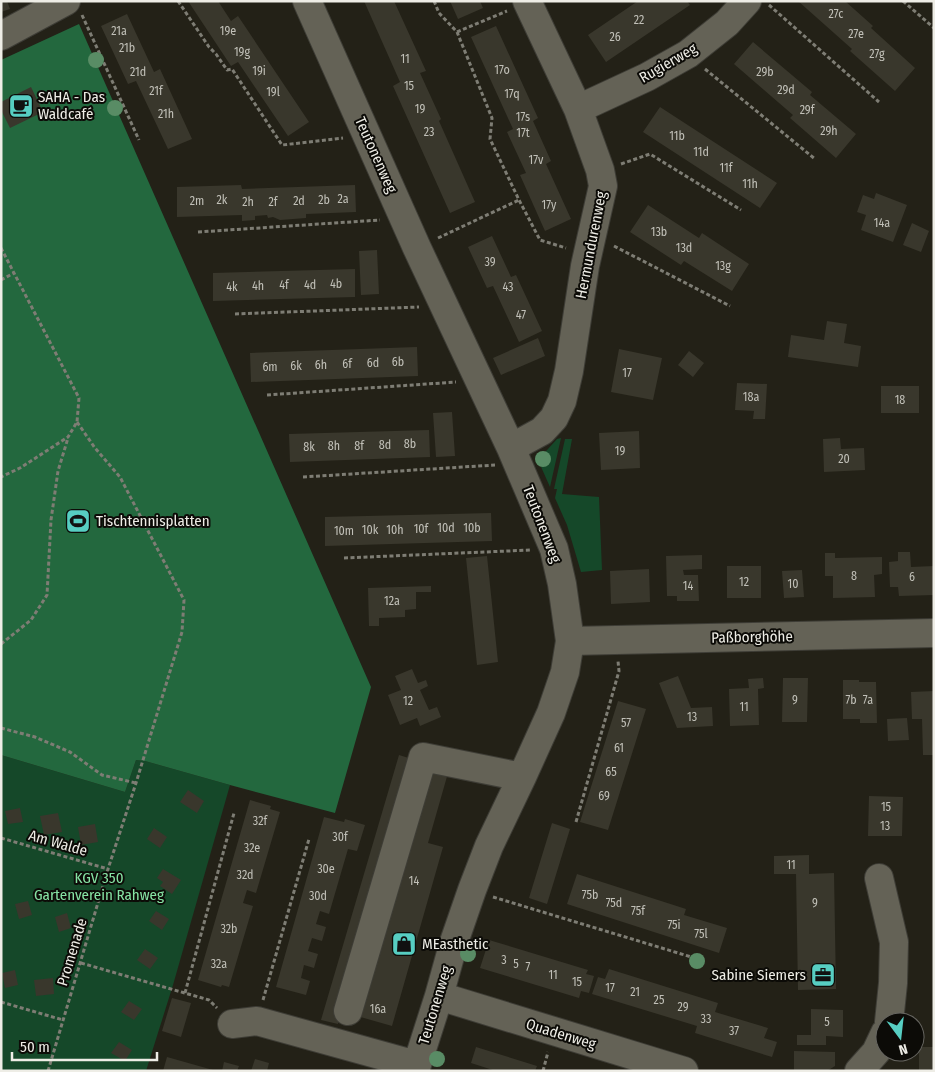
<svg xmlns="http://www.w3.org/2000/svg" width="935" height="1072" font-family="'Fira Sans Condensed',sans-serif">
	<rect width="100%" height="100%" fill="#232117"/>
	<!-- green -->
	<path fill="#154829" d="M561 438 550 487 538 460 557 439Z
		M565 439H572L562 494 599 497 602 570 581 572 567 525 555 498 557 489H554Z
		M1 755 125 792 136 760 145 761 230 785 173 985 146 1071H1Z"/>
	<!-- forest -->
	<path fill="#23683e" d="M79 24 371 687 335 813 230 785 145 761 136 760 125 792 1 755V60Z"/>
	<!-- building -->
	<path fill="#39372c" d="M1 1H7L10 9 1 12Z
		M188 1H218L231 21 238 16 309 122 288 136 238 62 231 66Z
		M364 1H394L426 71 420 73 441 119 439 121 475 202 450 213 393 86 400 82Z
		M450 1H480L483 8 458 19Z
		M638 1H687L690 5 606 62 588 35Z
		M798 1H845L873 26 871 28 915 68 895 91 850 51 852 49Z
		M127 14 154 72 160 69 192 139 168 149 136 81 128 84 101 26Z
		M496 26 538 118 533 121 551 161 546 164 571 219 545 231 520 175 526 173 507 132 513 129 471 37Z
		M753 42 812 92 810 95 856 134 836 158 790 118 793 115 734 64Z
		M31 87 43 112 10 128 1 110V102Z
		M660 107 777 183 760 208 643 132Z
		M241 185 242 189 355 185 356 212 306 214V218L280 220 273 217 268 218 267 215 255 216V220L242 221V215L177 217V187Z
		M876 193 907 205 893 242 861 230 866 215 857 212 863 195 874 199Z
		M648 205 699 238 702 233 749 264 732 291 684 261 681 265 630 232Z
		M912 223 929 231 921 252 903 245Z
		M492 236 511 277 516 275 542 331 519 342 493 286 487 288 468 247Z
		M377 250 379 294 361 295 359 251Z
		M355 269V297L213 301V273Z
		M827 321 847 324 844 343 861 346 858 367 788 357 791 335 824 340Z
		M538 338 545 356 501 375 493 358Z
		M417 347 418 376 251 382 250 353Z
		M619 349 662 358 653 400 611 392Z
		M689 351 704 363 693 377 678 365Z
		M737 383 767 384 765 419H753L754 411 735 410Z
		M881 386H919V413H881Z
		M452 412 455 456 436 457 433 413Z
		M429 430 430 457 290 462 289 434Z
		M639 431 640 468 601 470 599 433Z
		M840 438 841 449 864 448 865 470 824 472 823 439Z
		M491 513 492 541 325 546V517Z
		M898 552H910L911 567 934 566V595L899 596 898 587H890L889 562 898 561Z
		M825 553H835V558L882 557V574L874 575 875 597 833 598V576H825Z
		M702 555V569L683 570 684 575H698L699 601H677V596H667L666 556Z
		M487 556 498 662 477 665 466 558Z
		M727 566H761V598H727Z
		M649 569 650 602 611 604 610 571Z
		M802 570 804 597 784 598 782 571Z
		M431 586V592H416V609L405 610V617L379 618V626H369L368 588Z
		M412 669 418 683 426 680 428 686 420 690 429 710 437 707 441 717 420 726 417 718 400 725 388 695 401 690 395 676Z
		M678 676 691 708 712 707 713 726 677 728 659 683Z
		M763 678 764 688 758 689 759 725 730 726 729 689 749 688 748 679Z
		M783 678H808L807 722H782Z
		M843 680H859V682H876L877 723H860V719H843Z
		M934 691V755H923L922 719H912L911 692Z
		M618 701 646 709 608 830 580 822Z
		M907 718 909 740 888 741 887 719Z
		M399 755 415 760 338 1024 321 1020Z
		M433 768 448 773 428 843 443 847 392 1026 357 1016Z
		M188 790 204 801 197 813 180 802Z
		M869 796 903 797 902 836H868Z
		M250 800 271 806 270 809 280 812 256 893 247 890 243 903 253 906 229 987 222 985 221 987 198 980Z
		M20 808 23 822 8 824 5 811Z
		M58 813 62 832 44 835 40 816Z
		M324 817 344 822 345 819 365 825 357 851 348 849 329 914 320 911 316 924 326 927 322 941 312 938 308 951 318 954 314 968 304 965 301 978 310 981 306 995 276 987Z
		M552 823 570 829 547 904 529 898Z
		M95 824 98 842 81 845 78 827Z
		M154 828 167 837 160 848 147 839Z
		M809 855V874L834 873 836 989 798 990 796 874H774V856Z
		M163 869 181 880 172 894 160 886 163 882 157 878Z
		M577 874 686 909 684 915 727 928 719 953 567 904Z
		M28 901 32 915 19 919 15 904Z
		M156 911 169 919 162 930 149 921Z
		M67 913 71 928 59 932 55 917Z
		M489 940 588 970 586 974 594 976 589 993 581 991 579 998 480 968Z
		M145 949 158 958 150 969 137 960Z
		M609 969 718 1003 715 1012 768 1028 764 1038 777 1042 772 1057 695 1033 697 1026 592 994 598 977 605 979Z
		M15 970 18 985 5 988 2 973Z
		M53 978 54 994 36 996 34 980Z
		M172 998 191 1003 181 1037 162 1031Z
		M129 1001 142 1009 134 1020 121 1012Z
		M811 1009 843 1010V1037L826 1036V1045H797V1035H811Z
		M119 1042 132 1050 125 1061 111 1053Z
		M476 1047 537 1066 535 1071H496L471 1063Z
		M919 1047H934V1071H919Z
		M794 1051 835 1052V1066L827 1071H794Z
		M167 1057 213 1070V1071H163Z
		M255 1059 269 1063 267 1071H251Z
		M224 1062 239 1066 237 1071H222Z"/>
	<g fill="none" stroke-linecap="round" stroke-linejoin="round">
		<defs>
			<path id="minor" d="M307 1 417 248 511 448 554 549 562 584 570 641 565 672 551 713 522 777 489 846 472 890 454 942 439 996 415 1071
				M1 36 66 1
				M578 109 647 77 688 54 727 23 747 1
				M511 448 542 431 554 418 562 401 569 371 585 266 603 186 600 170 578 109 527 1
				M570 641 934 633
				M879 878 894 942 893 983 889 1022
				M439 996 684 1071
				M348 1011 423 757 522 777
				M232 1024 257 1021 416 1065
				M859 1071 876 1052 885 1033"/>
		</defs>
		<!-- minor casing -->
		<use href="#minor" stroke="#3e3d36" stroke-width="30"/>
		<!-- path -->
		<path stroke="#7e7d74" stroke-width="3" stroke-dasharray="4 2.5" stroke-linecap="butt" d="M178 1 209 47 216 54 227 70 232 69 282 145 343 138
			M434 1 439 13 457 32 492 118 490 139 519 200 540 240 566 248
			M903 1 934 28
			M769 5 879 102
			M82 15 139 140
			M457 32 507 11
			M705 69 815 159
			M621 164 650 154 741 210
			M198 232 380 220
			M438 238 519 200
			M614 246 730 306
			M1 248 79 398 77 422 68 437 20 468 1 477
			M1 280 14 273
			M235 314 419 307
			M267 395 456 382
			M303 477 495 465
			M344 558 531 550
			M1 644 31 620 47 595 51 520 58 471 68 438
			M1 728 35 737 70 752 102 775 136 783
			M576 822 619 671 618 661
			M1 838 108 869
			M493 897 698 959
			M81 963 209 1000 217 1008
			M185 993 234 813
			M263 1000 309 839
			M1 1002 63 1020
			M48 1071 108 869 136 783 182 632 184 600 120 477 95 448 77 422
			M543 1071 548 1052"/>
		<!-- minor -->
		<use href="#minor" stroke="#646256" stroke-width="28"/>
	</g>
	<!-- trees -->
	<g fill="#598c65">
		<circle cx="96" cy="60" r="8"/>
		<circle cx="115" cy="108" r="8"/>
		<circle cx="543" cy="459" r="8"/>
		<circle cx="468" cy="954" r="8"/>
		<circle cx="697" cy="961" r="8"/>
		<circle cx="437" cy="1059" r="8"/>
	</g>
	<!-- icons -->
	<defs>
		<symbol id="cafe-square" viewBox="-11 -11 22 22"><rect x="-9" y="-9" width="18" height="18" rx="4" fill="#57cec2" stroke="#0c0b07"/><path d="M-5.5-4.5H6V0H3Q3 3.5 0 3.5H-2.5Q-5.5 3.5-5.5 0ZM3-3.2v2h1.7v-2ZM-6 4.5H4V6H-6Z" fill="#111"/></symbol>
		<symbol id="stadium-square" viewBox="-11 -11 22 22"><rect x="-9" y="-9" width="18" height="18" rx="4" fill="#57cec2" stroke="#0c0b07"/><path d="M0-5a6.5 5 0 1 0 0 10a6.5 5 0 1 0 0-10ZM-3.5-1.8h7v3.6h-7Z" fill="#111"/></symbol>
		<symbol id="shop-square" viewBox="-11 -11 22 22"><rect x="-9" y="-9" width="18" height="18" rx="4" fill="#57cec2" stroke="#0c0b07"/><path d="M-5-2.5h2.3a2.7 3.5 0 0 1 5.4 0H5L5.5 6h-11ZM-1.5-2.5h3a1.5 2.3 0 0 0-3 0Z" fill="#111"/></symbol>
		<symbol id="office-square" viewBox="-11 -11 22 22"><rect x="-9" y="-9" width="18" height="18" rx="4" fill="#57cec2" stroke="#0c0b07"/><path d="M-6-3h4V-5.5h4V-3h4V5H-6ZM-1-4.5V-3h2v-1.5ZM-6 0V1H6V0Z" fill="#111"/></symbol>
	</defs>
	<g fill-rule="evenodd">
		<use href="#cafe-square" x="7" y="92" width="28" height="28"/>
		<use href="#stadium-square" x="64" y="507" width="28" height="28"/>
		<use href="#shop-square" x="390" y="930" width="28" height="28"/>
		<use href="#office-square" x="809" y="961" width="28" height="28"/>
	</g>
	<g text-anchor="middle" stroke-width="4" stroke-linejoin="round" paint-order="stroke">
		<!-- number labels -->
		<g font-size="12" fill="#c1c0b8">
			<text x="836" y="18">27c</text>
			<text x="639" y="24">22</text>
			<text x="119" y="35">21a</text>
			<text x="228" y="35">19e</text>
			<text x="856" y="38">27e</text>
			<text x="615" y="41">26</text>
			<text x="127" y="52">21b</text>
			<text x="242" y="56">19g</text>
			<text x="877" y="58">27g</text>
			<text x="405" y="63">11</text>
			<text x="502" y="74">17o</text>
			<text x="259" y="75">19i</text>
			<text x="138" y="76">21d</text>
			<text x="765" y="76">29b</text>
			<text x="409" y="90">15</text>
			<text x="786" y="94">29d</text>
			<text x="156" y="95">21f</text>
			<text x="273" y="96">19l</text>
			<text x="512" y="98">17q</text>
			<text x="420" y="113">19</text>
			<text x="807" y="114">29f</text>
			<text x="166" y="118">21h</text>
			<text x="523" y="121">17s</text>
			<text x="829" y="135">29h</text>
			<text x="429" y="136">23</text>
			<text x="523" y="137">17t</text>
			<text x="677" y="140">11b</text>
			<text x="701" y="156">11d</text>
			<text x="536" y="164">17v</text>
			<text x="726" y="172">11f</text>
			<text x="750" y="188">11h</text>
			<text x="343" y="203">2a</text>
			<text x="222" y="204">2k</text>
			<text x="324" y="204">2b</text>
			<text x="197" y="205">2m</text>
			<text x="299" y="205">2d</text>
			<text x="248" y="206">2h</text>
			<text x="273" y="206">2f</text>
			<text x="549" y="209">17y</text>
			<text x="882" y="227">14a</text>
			<text x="659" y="236">13b</text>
			<text x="684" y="252">13d</text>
			<text x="490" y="266">39</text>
			<text x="723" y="270">13g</text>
			<text x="336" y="288">4b</text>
			<text x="284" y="289">4f</text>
			<text x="310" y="289">4d</text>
			<text x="258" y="290">4h</text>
			<text x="232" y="291">4k</text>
			<text x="508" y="291">43</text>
			<text x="521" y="319">47</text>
			<text x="398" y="366">6b</text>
			<text x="373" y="367">6d</text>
			<text x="347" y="368">6f</text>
			<text x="321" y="369">6h</text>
			<text x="296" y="370">6k</text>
			<text x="270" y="371">6m</text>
			<text x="627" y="377">17</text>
			<text x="751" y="401">18a</text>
			<text x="900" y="404">18</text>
			<text x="410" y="448">8b</text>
			<text x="385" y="449">8d</text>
			<text x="334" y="450">8h</text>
			<text x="359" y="450">8f</text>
			<text x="309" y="451">8k</text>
			<text x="620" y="455">19</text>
			<text x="844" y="463">20</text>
			<text x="446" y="532">10d</text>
			<text x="472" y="532">10b</text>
			<text x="421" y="533">10f</text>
			<text x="370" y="534">10k</text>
			<text x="395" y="534">10h</text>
			<text x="344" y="535">10m</text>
			<text x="854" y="580">8</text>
			<text x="912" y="581">6</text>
			<text x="744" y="586">12</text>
			<text x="793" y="588">10</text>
			<text x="688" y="590">14</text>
			<text x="392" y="605">12a</text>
			<text x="795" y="704">9</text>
			<text x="851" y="704">7b</text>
			<text x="868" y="704">7a</text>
			<text x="408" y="705">12</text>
			<text x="744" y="711">11</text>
			<text x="692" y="721">13</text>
			<text x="626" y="727">57</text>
			<text x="619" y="752">61</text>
			<text x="611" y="776">65</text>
			<text x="604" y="800">69</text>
			<text x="886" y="811">15</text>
			<text x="260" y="825">32f</text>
			<text x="885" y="830">13</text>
			<text x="340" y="841">30f</text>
			<text x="252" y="852">32e</text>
			<text x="791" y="869">11</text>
			<text x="326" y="873">30e</text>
			<text x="245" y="879">32d</text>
			<text x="414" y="885">14</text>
			<text x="590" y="899">75b</text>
			<text x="318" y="900">30d</text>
			<text x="614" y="907">75d</text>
			<text x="815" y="907">9</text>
			<text x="638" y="915">75f</text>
			<text x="674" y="929">75i</text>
			<text x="229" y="933">32b</text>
			<text x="701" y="938">75l</text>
			<text x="504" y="964">3</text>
			<text x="219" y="968">32a</text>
			<text x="516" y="968">5</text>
			<text x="528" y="971">7</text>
			<text x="553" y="979">11</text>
			<text x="577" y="986">15</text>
			<text x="610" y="992">17</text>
			<text x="635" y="996">21</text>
			<text x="659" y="1004">25</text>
			<text x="683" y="1011">29</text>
			<text x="378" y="1013">16a</text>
			<text x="706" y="1023">33</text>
			<text x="827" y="1026">5</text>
			<text x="734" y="1035">37</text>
		</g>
		<!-- street labels -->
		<g font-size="15" fill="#eeede6" stroke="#0c0b07">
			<text transform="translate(668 63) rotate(-30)" y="5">Rugierweg</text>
			<text transform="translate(376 155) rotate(66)" y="5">Teutonenweg</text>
			<text transform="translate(591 245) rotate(-79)" y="5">Hermundurenweg</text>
			<text transform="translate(542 524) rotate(69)" y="5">Teutonenweg</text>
			<text transform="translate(752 637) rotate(-1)" y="5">Paßborghöhe</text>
			<text transform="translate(58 843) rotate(16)" y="5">Am Walde</text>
			<text transform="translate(72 952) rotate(-73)" y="5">Promenade</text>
			<text transform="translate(435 1005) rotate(-73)" y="5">Teutonenweg</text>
			<text transform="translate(561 1034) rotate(17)" y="5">Quadenweg</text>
		</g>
		<!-- poi labels -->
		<g font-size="15" fill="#eeede6" stroke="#0c0b07" text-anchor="start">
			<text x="38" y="102">SAHA - Das<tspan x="38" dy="17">Waldcafé</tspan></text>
			<text x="96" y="526">Tischtennisplatten</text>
			<text x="422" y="949">MEasthetic</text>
			<text x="806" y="980" text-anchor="end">Sabine Siemers</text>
		</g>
		<!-- park labels -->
		<g font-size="15" fill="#86e3a4" stroke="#0c0b07">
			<text x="99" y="883">KGV 350<tspan x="99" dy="17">Gartenverein Rahweg</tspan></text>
		</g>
	</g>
	<!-- border -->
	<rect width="935" height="1072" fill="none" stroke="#eeede6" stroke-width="5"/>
	<!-- north arrow -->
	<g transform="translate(900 1037) rotate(165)"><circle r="24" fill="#0c0b07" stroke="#666560"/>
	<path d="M0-4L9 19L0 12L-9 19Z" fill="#57cec2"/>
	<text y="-8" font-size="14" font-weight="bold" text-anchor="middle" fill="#eeede6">N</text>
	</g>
	<!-- scale -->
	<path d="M12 1052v8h145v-8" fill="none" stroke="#eeede6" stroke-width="2.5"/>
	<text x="20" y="1052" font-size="15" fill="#eeede6" stroke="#0c0b07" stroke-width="4" paint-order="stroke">50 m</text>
</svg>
